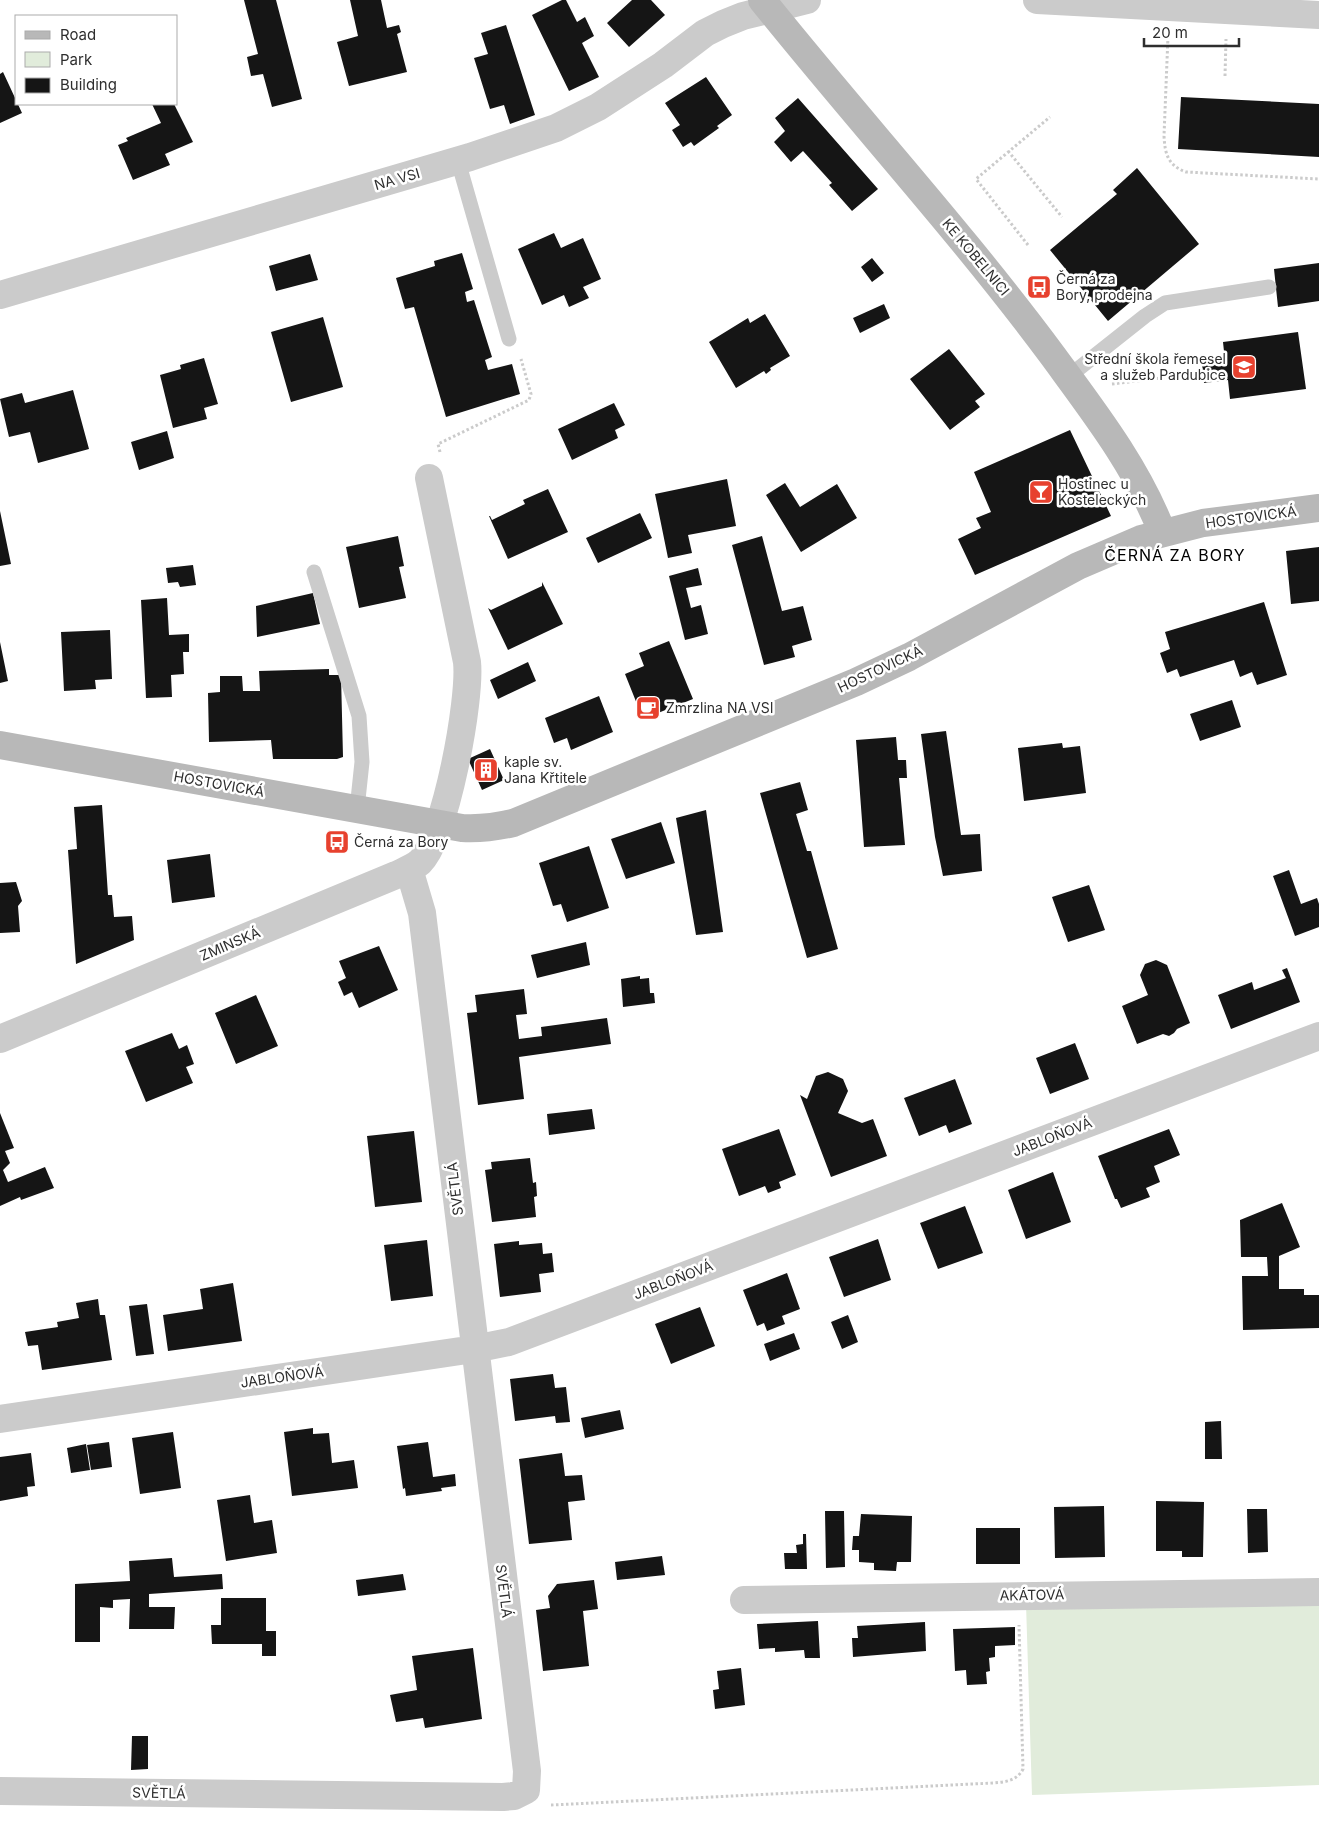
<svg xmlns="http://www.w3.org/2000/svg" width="1319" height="1833" font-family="Inter,sans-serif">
	<rect width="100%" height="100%" fill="#fff"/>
	<!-- green -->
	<path fill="#e1ecdb" d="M1319 1600V1785L1032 1795 1026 1604Z"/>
	<!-- building -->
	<path fill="#151515" d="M244 0H276L302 99 272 107 263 74 251 76 247 57 258 54Z
		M350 0H381L387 28 399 25 401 32 397 34 407 72 349 86 337 42 358 36Z
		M562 0H566L577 22 585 17 594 36 582 43 599 77 569 91 532 15Z
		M632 0H651L665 15 629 47 607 23Z
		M506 25 535 115 510 124 504 105 490 109 474 58 488 54 481 33Z
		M3 72 22 113 0 123V74Z
		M706 77 732 115 717 126 719 128 694 146 691 142 683 147 672 130 680 125 665 103Z
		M1181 97 1319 104V157L1178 149Z
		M798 98 878 189 852 211 829 185 832 183 803 151 791 162 774 142 785 131 775 118Z
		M152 104H174L193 142 165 154 170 165 133 180 118 145 128 141 126 138 161 123Z
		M1137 168 1199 244 1108 321 1050 250 1117 194 1113 190Z
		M554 233 561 248 583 238 601 279 583 287 589 298 569 307 564 295 542 305 518 249Z
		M462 253 473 289 465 292 467 302 474 300 492 357 485 360 488 370 512 364 520 394 446 417 414 307 405 309 396 278 435 266 434 261Z
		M310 254 318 280 276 291 269 266Z
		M872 258 884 273 872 282 861 267Z
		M1319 263V301L1278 307 1274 269Z
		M884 304 890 318 860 333 853 318Z
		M765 314 790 356 770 368 771 370 766 374 764 371 736 388 709 342 748 318 750 323Z
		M323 317 343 387 291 402 271 332Z
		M1298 332 1306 389 1230 399 1228 380 1204 383 1202 364 1225 361 1223 342Z
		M949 349 985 394 975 401 980 407 950 430 910 379Z
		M204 358 218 404 204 408 207 419 173 428 160 375 181 369 180 365Z
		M73 390 89 449 38 463 30 432 9 437 0 399 22 393 25 403Z
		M614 403 625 425 615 430 618 438 572 460 558 429Z
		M1070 430 1111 516 975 575 958 539 981 528 976 518 991 512 974 472Z
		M167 431 174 458 139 470 131 442Z
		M727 479 736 526 688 535 692 553 668 558 655 494Z
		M785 483 800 507 837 484 857 518 801 552 766 495Z
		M548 489 568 532 508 559 489 516H490L492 520 525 504 523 500Z
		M0 511 11 564 0 566Z
		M640 513 652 538 598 563 586 538Z
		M398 536 404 566 399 567 406 598 359 608 346 547Z
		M762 536 782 611 803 606 812 640 792 646 795 657 764 665 732 545Z
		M1319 547V601L1291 604 1286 551Z
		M193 565 196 585 180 587 178 582 168 583 166 568Z
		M698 568 702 585 686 588 691 608 701 605 708 634 685 640 669 576Z
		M542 582 563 624 508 650 488 608 491 610 542 586Z
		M313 593 320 624 257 637 256 606Z
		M167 598 169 635 189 634V652H183L184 674 171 675 172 697 146 698 141 600Z
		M1264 602 1287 675 1257 685 1252 672 1240 677 1234 660 1180 677 1177 669 1167 673 1160 653 1170 649 1165 632Z
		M110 630 112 679 95 680 96 689 64 691 61 632Z
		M669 641 693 699 643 719 625 674 644 666 639 653Z
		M0 642 8 681 0 683Z
		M528 662 536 681 498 699 490 680Z
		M329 669V675H341L343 757 337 759H273L271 740 209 742 208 693 220 692V676H242L243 691H260L259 671Z
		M599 696 613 732 571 750 567 738 554 743 545 718Z
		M1232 700 1241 727 1200 741 1190 714Z
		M946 731 961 835 980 834 982 871 943 876 935 837 921 734Z
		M896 737 898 760H906L907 778H899L905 845 864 847 856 740Z
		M1062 743 1063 748 1080 746 1086 793 1024 801 1018 748Z
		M490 749 504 780 482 790 468 759Z
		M800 782 808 810 796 814 807 851H811L838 949 807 958 760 793Z
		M102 805 108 895H112L114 917 132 916 134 940 76 964 68 850 77 849 74 807Z
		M706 810 723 932 696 935 676 818Z
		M661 822 675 863 626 879 611 839Z
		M589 846 609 908 567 922 561 904 553 906 539 863Z
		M210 854 215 897 172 903 167 860Z
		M1289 870 1301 904 1317 898 1319 904V927L1295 936 1273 876Z
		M16 882 22 901 18 906 20 932 0 933V883Z
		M1089 885 1105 930 1068 942 1052 897Z
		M586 942 590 965 537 978 531 955Z
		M379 946 398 990 359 1008 352 992 344 996 338 982 346 978 339 961Z
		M1156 960 1167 965 1190 1023 1177 1029 1174 1033 1169 1036 1163 1034 1137 1044 1122 1006 1148 995 1140 975 1145 964Z
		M1287 968 1300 1002 1231 1029 1218 995 1252 982 1254 990 1286 978 1282 970Z
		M640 976V979L649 978 650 993H654L655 1003 623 1007 621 979Z
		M524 989 527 1014 516 1015 519 1039 542 1036 541 1027 607 1018 611 1044 519 1057 524 1099 478 1105 467 1013 477 1012 475 995Z
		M256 995 278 1046 236 1064 215 1013Z
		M172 1033 179 1049 187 1045 194 1064 186 1067 193 1083 146 1102 125 1051Z
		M1075 1043 1089 1079 1050 1094 1036 1058Z
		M828 1072 843 1079 848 1091 838 1113 862 1123 873 1119 887 1156 831 1177 800 1095 807 1099 816 1076Z
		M955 1079 972 1124 949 1133 946 1125 919 1136 904 1098Z
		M592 1109 595 1129 549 1135 547 1114Z
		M0 1113 14 1148 5 1151 10 1163 3 1170 8 1182 45 1167 54 1188 21 1200 20 1197 0 1206Z
		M779 1129 796 1175 779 1182 781 1188 768 1193 765 1186 739 1196 722 1149Z
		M1169 1129 1180 1155 1154 1166 1160 1182 1146 1188 1150 1197 1121 1208 1117 1199H1115L1098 1156Z
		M414 1131 422 1202 375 1207 367 1136Z
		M530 1158 533 1183 536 1182 537 1196 534 1197 536 1217 492 1222 485 1170 492 1169 491 1162Z
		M1053 1172 1071 1222 1026 1239 1008 1190Z
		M1282 1203 1300 1247 1279 1256V1289H1304V1295H1319V1328L1243 1330 1242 1276H1268L1267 1257H1241L1240 1220Z
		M965 1206 983 1253 938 1269 920 1223Z
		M878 1239 891 1280 844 1297 829 1257Z
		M427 1240 433 1296 391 1301 384 1245Z
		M519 1241V1245L542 1243 543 1254 552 1253 554 1272 539 1274 541 1292 500 1297 494 1244Z
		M787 1273 800 1309 782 1316 785 1324 767 1331 764 1323 757 1326 743 1290Z
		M233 1283 242 1341 168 1351 163 1315 203 1309 200 1289Z
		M98 1299 100 1315H105L112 1360 42 1370 38 1345 28 1346 25 1332 58 1327 57 1322 79 1318 76 1303Z
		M147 1304 154 1354 136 1356 129 1306Z
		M700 1307 715 1346 671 1364 655 1324Z
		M848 1315 858 1342 842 1349 831 1322Z
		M794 1333 800 1349 770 1361 764 1344Z
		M553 1374 555 1388 566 1387 570 1422 556 1423 555 1416 515 1421 510 1379Z
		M620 1410 624 1429 585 1438 581 1418Z
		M1221 1421 1222 1459H1205V1422Z
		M313 1428V1434L329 1433 332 1463 354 1460 358 1488 292 1496 284 1432Z
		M173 1432 181 1488 140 1494 132 1438Z
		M109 1442 112 1467 91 1470 87 1445Z
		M428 1442 433 1477 455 1474 456 1486 441 1488 442 1491 406 1496 405 1488 403 1489 397 1446Z
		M86 1444 90 1470 71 1473 67 1448Z
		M31 1453 35 1486 27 1487 28 1496 0 1501V1457Z
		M562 1453 565 1476 582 1475 585 1500 568 1502 572 1540 529 1544 519 1459Z
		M250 1495 254 1523 272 1520 277 1553 226 1561 217 1500Z
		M1156 1501 1204 1502 1203 1557H1182V1551H1156Z
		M1104 1506 1105 1557 1055 1558 1054 1507Z
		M1247 1509H1267L1268 1552 1248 1553Z
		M825 1511H844L845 1567 826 1568Z
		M861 1514 912 1516 911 1562H897L896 1571 874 1570V1563L859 1562V1550H852L853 1536H859Z
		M976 1528H1020V1564H976Z
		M803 1534H806L807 1569H785L784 1553H797L796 1545 803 1544Z
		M662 1556 665 1575 617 1580 615 1562Z
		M172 1558 174 1577 222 1574 223 1589 149 1594V1607H175L174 1629H129L130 1599 113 1600V1608L100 1607V1642H75V1584L130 1581 129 1561Z
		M403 1574 406 1590 358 1596 356 1580Z
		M594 1580 598 1609 583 1611 589 1666 543 1671 536 1610 550 1608 548 1596 557 1584Z
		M221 1598H266V1631H276V1656H262V1644H212L211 1625H221Z
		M818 1621 820 1658H805L804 1650 775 1652V1648L759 1649 757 1624Z
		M925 1622 926 1651 853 1657 852 1638H858L857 1626Z
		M1015 1627V1645L995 1646V1657L989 1658 990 1671 986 1672 987 1684 967 1685 966 1670 955 1671 953 1629Z
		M473 1648 482 1719 425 1728 423 1718 396 1722 390 1695 417 1690 412 1656Z
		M741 1668 745 1705 715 1709 713 1690 719 1689 717 1671Z
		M132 1736H148V1769L131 1770Z"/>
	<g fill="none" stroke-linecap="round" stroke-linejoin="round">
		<!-- path -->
		<path stroke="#cbcbcb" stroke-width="3" stroke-dasharray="2.5 2.5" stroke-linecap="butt" d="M1168 36 1164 136C1165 153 1167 165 1186 172L1319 179
			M1225 76 1226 39
			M1008 151 1062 217
			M1028 245 976 179 1050 117
			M1112 384 1203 373
			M440 452 438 444 529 400 531 394 521 359
			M551 1805 993 1783C1005 1782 1017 1781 1023 1769L1019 1625"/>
		<!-- lane -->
		<path stroke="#cbcbcb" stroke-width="15" d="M458 161 509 339
			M1068 377 1145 316 1165 303 1269 287
			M314 572 359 716 362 762 357 809"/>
		<!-- street -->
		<path stroke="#cbcbcb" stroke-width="28" d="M1037 0 1319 15
			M0 295 470 157 556 128 598 107 663 65 705 33 723 24 743 16 807 0
			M0 1039 396 875C404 871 413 868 420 862 446 836 471 699 467 662L429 478
			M0 1419 474 1349 509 1342 1319 1036
			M744 1600 1319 1592
			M0 1791 503 1797 514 1796 526 1790 527 1771 422 913 409 869"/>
		<!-- secondary -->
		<path stroke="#b8b8b8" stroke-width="28" d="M762 0C858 120 962 233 1053 356 1094 412 1137 467 1162 532
			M0 745 462 828C480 829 496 827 513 823L856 682 909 657 1078 566 1141 539 1203 523 1319 508"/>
	</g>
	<!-- icons -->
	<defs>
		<symbol id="bus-square" viewBox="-11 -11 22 22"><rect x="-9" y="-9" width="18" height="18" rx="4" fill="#e7412e" stroke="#fff"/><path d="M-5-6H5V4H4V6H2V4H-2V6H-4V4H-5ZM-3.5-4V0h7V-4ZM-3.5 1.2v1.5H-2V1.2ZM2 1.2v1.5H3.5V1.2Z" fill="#fff"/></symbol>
		<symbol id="school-square" viewBox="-11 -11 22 22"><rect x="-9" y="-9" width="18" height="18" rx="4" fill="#e7412e" stroke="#fff"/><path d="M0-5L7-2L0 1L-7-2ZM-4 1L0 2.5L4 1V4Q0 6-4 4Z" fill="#fff"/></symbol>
		<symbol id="bar-square" viewBox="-11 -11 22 22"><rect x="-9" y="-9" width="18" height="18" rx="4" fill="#e7412e" stroke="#fff"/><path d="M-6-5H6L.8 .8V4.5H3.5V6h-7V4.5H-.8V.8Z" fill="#fff"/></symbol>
		<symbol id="cafe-square" viewBox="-11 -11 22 22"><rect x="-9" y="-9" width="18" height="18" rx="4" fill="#e7412e" stroke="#fff"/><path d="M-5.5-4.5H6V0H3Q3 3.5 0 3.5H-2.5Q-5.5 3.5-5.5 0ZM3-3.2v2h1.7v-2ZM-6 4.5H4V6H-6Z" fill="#fff"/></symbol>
		<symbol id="building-square" viewBox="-11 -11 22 22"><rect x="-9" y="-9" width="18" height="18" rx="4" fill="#e7412e" stroke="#fff"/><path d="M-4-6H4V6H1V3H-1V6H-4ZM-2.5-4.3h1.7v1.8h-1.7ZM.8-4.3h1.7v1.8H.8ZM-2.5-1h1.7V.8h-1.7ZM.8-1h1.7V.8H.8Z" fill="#fff"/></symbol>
	</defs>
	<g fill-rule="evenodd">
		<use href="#bus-square" x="1025" y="273" width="28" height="28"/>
		<use href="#school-square" x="1230" y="353" width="28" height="28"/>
		<use href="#bar-square" x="1027" y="478" width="28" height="28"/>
		<use href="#cafe-square" x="634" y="694" width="28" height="28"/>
		<use href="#building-square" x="472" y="756" width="28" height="28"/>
		<use href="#bus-square" x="323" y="828" width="28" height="28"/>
	</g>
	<g text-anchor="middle" stroke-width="5" stroke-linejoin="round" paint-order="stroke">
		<!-- street labels -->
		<g font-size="14" fill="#2e2e2e" stroke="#fff">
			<text transform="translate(397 179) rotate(-16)" y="5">NA VSI</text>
			<text transform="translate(976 257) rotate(50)" y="5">KE KOBELNICI</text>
			<text transform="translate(1251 517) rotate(-8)" y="5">HOSTOVICKÁ</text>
			<text transform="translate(880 669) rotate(-25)" y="5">HOSTOVICKÁ</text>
			<text transform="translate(219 784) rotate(10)" y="5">HOSTOVICKÁ</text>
			<text transform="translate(230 944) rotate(-23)" y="5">ZMINSKÁ</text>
			<text transform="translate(1052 1137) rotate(-21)" y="5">JABLOŇOVÁ</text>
			<text transform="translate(455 1189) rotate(-97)" y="5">SVĚTLÁ</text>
			<text transform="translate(673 1280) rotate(-21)" y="5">JABLOŇOVÁ</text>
			<text transform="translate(282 1377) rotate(-8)" y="5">JABLOŇOVÁ</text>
			<text transform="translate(504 1591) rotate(83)" y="5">SVĚTLÁ</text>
			<text transform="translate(1032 1595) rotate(-1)" y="5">AKÁTOVÁ</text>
			<text transform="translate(159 1793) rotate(1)" y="5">SVĚTLÁ</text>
		</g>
		<!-- poi labels -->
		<g font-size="14" fill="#2e2e2e" stroke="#fff" text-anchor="start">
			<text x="1056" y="284">Černá za<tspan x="1056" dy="16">Bory, prodejna</tspan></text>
			<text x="1226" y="364" text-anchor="end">Střední škola řemesel<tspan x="1226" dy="16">a služeb Pardubice</tspan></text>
			<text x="1058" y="489">Hostinec u<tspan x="1058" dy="16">Kosteleckých</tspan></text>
			<text x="666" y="713">Zmrzlina NA VSI</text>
			<text x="504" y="767">kaple sv.<tspan x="504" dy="16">Jana Křtitele</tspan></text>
			<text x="354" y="847">Černá za Bory</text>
		</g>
		<!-- quarter labels -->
		<g font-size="16" letter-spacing="1" fill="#000" stroke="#fff">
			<text x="1175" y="561">ČERNÁ ZA BORY</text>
		</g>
	</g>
	<!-- legend -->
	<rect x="15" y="15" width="162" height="90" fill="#ffffff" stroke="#ababab"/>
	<rect x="25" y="31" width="25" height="8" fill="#b8b8b8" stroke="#ababab"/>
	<text x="60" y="40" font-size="15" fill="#2e2e2e">Road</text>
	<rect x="25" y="52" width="25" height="15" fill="#e1ecdb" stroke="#ababab"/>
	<text x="60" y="65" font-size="15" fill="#2e2e2e">Park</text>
	<rect x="25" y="78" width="25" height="15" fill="#151515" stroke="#ababab"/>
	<text x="60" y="90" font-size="15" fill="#2e2e2e">Building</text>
	<!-- scale -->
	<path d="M1144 38v8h95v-8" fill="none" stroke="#2e2e2e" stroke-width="2.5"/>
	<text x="1152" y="38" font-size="15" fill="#2e2e2e" stroke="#ffffff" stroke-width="4" paint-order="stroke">20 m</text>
</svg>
